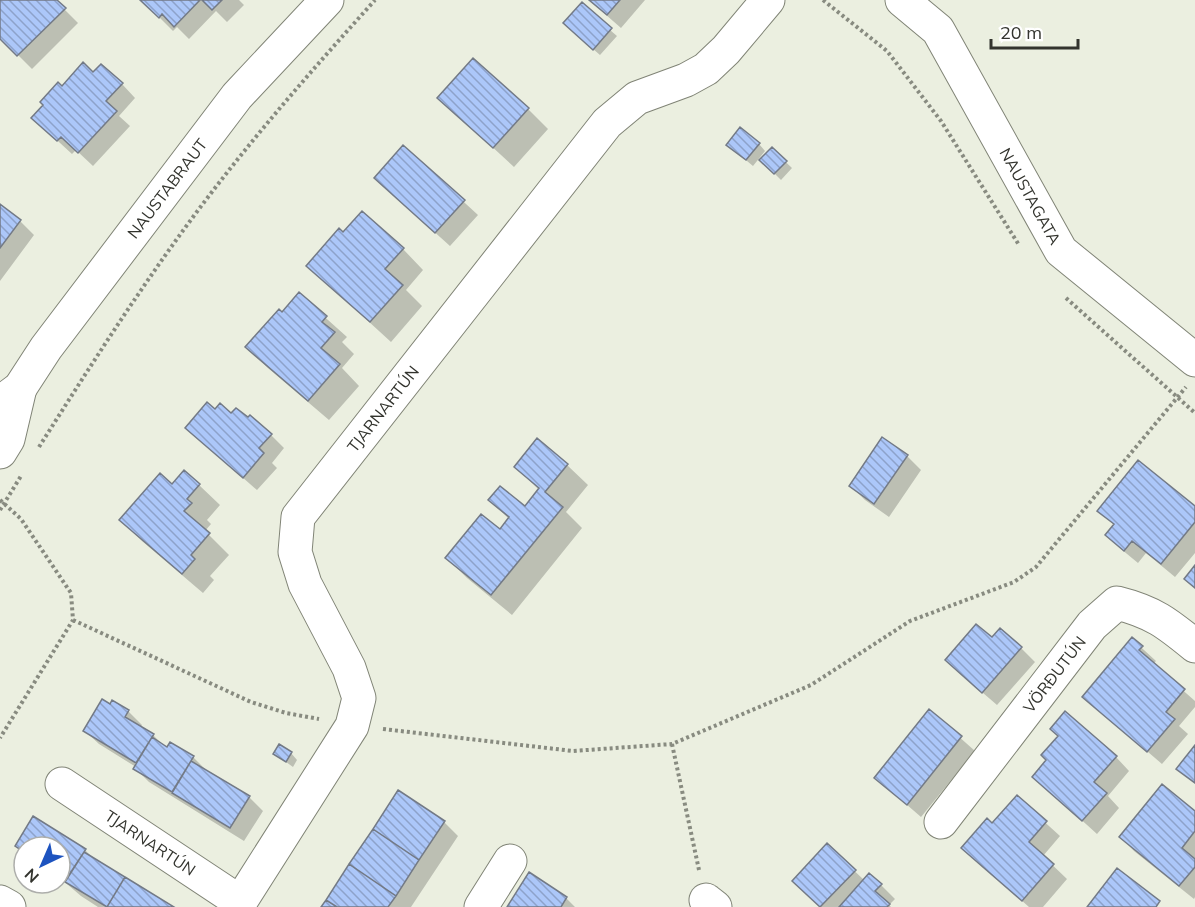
<svg xmlns="http://www.w3.org/2000/svg" width="1195" height="907" font-family="Mulish,sans-serif">
	<defs>
		<pattern id="building-back-hatch" width="6" height="6" patternUnits="userSpaceOnUse" patternTransform="scale(1.5)"><rect width="6" height="6" fill="#acc7f9"/><path d="M-1 5l2 2M0 0l6 6M5-1l2 2" fill="none" stroke="#8da2ca"/></pattern>
	</defs>
	<rect width="100%" height="100%" fill="#ebefe0"/>
	<!-- shadow -->
	<path fill="#0003" d="M0 0H55L78 23 32 69 0 37Z
		M142 0H239L244 5 227 22 216 11 189 39 177 27 173 31Z
		M589 0H645L621 28Z
		M571 30H610L617 36 600 55Z
		M94 74 122 84 135 98 119 116 130 126 93 166 76 150 72 154 47 131 62 88Z
		M439 98 528 109 548 129 514 167Z
		M759 144 765 151 753 166 735 151Z
		M404 147 478 215 450 246 390 192Z
		M772 149 792 168 781 180 761 160Z
		M0 206 20 221 34 235 0 281Z
		M343 234 403 249 423 270 406 290 422 306 391 342 308 266Z
		M299 294 347 337 342 342 354 354 342 368 359 386 329 420 268 368 247 347 282 314Z
		M215 411 232 416 271 435 284 448 272 463 277 468 257 490 201 441Z
		M907 456 921 470 889 517 865 500 851 486Z
		M567 465 588 485 566 512 582 528 512 615 467 578 447 558 500 531 509 519 490 500 525 509 539 490 516 467Z
		M199 485 220 505 207 520 211 524 205 531 229 555 210 576 214 580 203 593 142 541 121 520 172 486Z
		M1195 507V553L1175 577 1146 553 1138 563 1121 549 1107 535 1115 526 1099 511Z
		M1132 639 1156 661 1153 664 1195 701V707L1179 726 1188 734 1162 764 1084 697Z
		M1021 648 1035 662 997 705 961 674Z
		M113 702 128 711 142 725 141 727 153 735 167 749 193 757 207 771 249 797 263 811 244 841 149 782 135 768 136 767 99 744 85 731Z
		M930 711 975 751 921 817 876 778Z
		M291 753 297 760 293 767 275 754Z
		M1116 757 1129 771 1108 796 1119 808 1097 834 1034 777Z
		M399 792 444 822 458 836 411 907H323Z
		M1017 797 1060 836 1043 856 1067 879 1043 907H1029L963 848 993 825Z
		M1195 813V897L1194 899 1134 851 1121 837Z
		M34 818 85 850 95 860 171 907H98L81 896 60 878V847H24V853L17 846Z
		M827 845 864 880 881 885 895 899 889 905 891 907H821L808 895Z
		M530 874 566 898 575 907H509Z"/>
	<!-- building -->
	<path fill="url(#building-back-hatch)" stroke="#737a86" stroke-width="1.5" d="M0 0H57L66 8 17 56 0 39Z
		M140 0H200L174 27 162 14 159 18Z
		M202 0H222L212 10Z
		M589 0H620L607 15Z
		M582 2 612 28 593 50 563 23Z
		M473 58 529 108 493 148 437 98Z
		M83 62 93 72 101 64 123 83 106 101 117 111 78 153 61 137 57 141 31 118 43 105 40 102 58 82 62 86Z
		M740 127 760 143 746 160 726 145Z
		M403 145 465 200 435 233 374 178Z
		M772 147 787 161 774 174 759 160Z
		M0 204 21 220 0 248Z
		M362 211 404 248 385 269 403 285 370 322 306 266 339 228 343 232Z
		M299 292 327 316 322 322 335 332 321 348 340 364 308 401 245 347 279 309 282 312Z
		M207 402 215 409 220 403 231 413 236 408 248 417 250 415 272 434 259 448 264 453 243 478 185 428Z
		M882 437 908 455 874 504 849 486Z
		M537 438 568 464 545 492 563 507 491 595 445 558 481 514 500 529 509 517 488 500 500 486 525 506 539 488 514 467Z
		M1138 460 1195 506V522L1161 564 1132 541 1124 551 1105 535 1114 524 1097 511Z
		M184 470 200 484 187 499 192 503 184 511 210 533 191 555 195 559 182 574 119 520 160 473 172 484Z
		M1195 565V588L1184 579Z
		M976 624 992 637 1000 628 1022 647 982 693 945 660Z
		M1132 637 1143 646 1139 650 1185 689 1166 712 1175 719 1147 752 1082 697Z
		M102 699 110 704 112 700 129 710 125 717 154 734 136 763 83 731Z
		M929 709 962 736 907 805 874 778Z
		M1065 711 1117 756 1094 782 1107 793 1082 821 1032 777 1046 760 1041 755 1058 736 1050 729Z
		M152 737 167 747 170 742 194 756 172 792 133 769Z
		M279 744 292 752 286 762 273 754Z
		M1195 745V783L1176 769Z
		M191 761 250 796 230 828 172 793Z
		M1162 784 1195 811V831L1182 848 1195 859V867L1179 886 1119 837Z
		M398 790 445 821 419 860 373 829Z
		M1017 795 1047 821 1029 842 1054 864 1022 901 961 848 987 818 992 823Z
		M33 816 86 849 67 878 60 874V847H24V852L15 846Z
		M373 829 419 860 396 896 349 864Z
		M827 843 856 870 820 907 792 881Z
		M84 852 125 877 107 907 65 882Z
		M349 864 396 896 388 907H337L326 900Z
		M1117 868 1160 901 1156 907H1087Z
		M529 872 567 897 561 907H507Z
		M869 873 882 884 875 891 890 904 887 907H839Z
		M125 877 174 907H107Z
		M326 900 337 907H321Z"/>
	<g fill="none" stroke-linecap="round" stroke-linejoin="round">
		<defs>
			<g id="minor">
				<path id="s1" d="M902 0 938 30 1061 251 1195 360"/>
				<path id="s2" d="M0 403 20 388 46 348 237 96 327 0"/>
				<path d="M0 452 8 439 20 388"/>
				<path id="s3" d="M62 784 240 902"/>
				<path id="s4" d="M941 822 1092 625 1117 603C1153 612 1167 623 1195 646"/>
				<path d="M706 900 715 907"/>
				<path d="M0 902 9 907"/>
				<path id="s5" d="M237 907 352 726 359 698 349 668 305 584 295 552 298 517 607 123 637 98 686 80 706 69 726 50 768 0"/>
				<path d="M481 907 510 861"/>
			</g>
		</defs>
		<!-- minor casing -->
		<use href="#minor" stroke="#808476" stroke-width="35"/>
		<!-- path -->
		<path stroke="#888b80" stroke-width="4" stroke-dasharray="3 3" stroke-linecap="butt" d="M823 0 887 51 941 121 1019 245
			M1066 298 1195 413
			M39 447C89 368 140 288 196 213 252 138 313 69 375 0
			M0 500 21 519 71 593 73 620 0 738
			M0 510 21 476
			M73 620 251 702 286 713 319 719
			M383 729 573 751 672 744 811 685 910 621 1014 582 1036 567 1186 387
			M672 744 699 870"/>
		<!-- minor -->
		<use href="#minor" stroke="#fff" stroke-width="33"/>
	</g>
	<g text-anchor="middle" stroke-width="6" stroke-linejoin="round" paint-order="stroke">
		<!-- street labels -->
		<g font-size="16" fill="#33342e" stroke="#fff">
			<text dy="6" stroke="none"><textPath href="#s2" startOffset="273">NAUSTABRAUT</textPath></text>
			<text dy="6" stroke="none"><textPath href="#s1" startOffset="237">NAUSTAGATA</textPath></text>
			<text dy="6" stroke="none"><textPath href="#s5" startOffset="576">TJARNARTÚN</textPath></text>
			<text dy="6" stroke="none"><textPath href="#s4" startOffset="186">VÖRÐUTÚN</textPath></text>
			<text dy="6" stroke="none"><textPath href="#s3" startOffset="106">TJARNARTÚN</textPath></text>
		</g>
	</g>
	<!-- north arrow -->
	<g transform="translate(42 865) rotate(224)"><circle r="28" fill="#ffffff" stroke="#adaeab" stroke-width="1.5"/>
	<path d="M0-4.5L10 22L0 15L-10 22Z" fill="#1d53bf"/>
	<text y="-9" font-size="16" font-weight="bold" text-anchor="middle" fill="#33342e">N</text>
	</g>
	<!-- scale -->
	<path d="M991 39v9h87v-9" fill="none" stroke="#33342e" stroke-width="3"/>
	<text x="1000" y="39" font-size="18" fill="#33342e" stroke="#ffffff" stroke-width="4.5" paint-order="stroke">20 m</text>
</svg>
